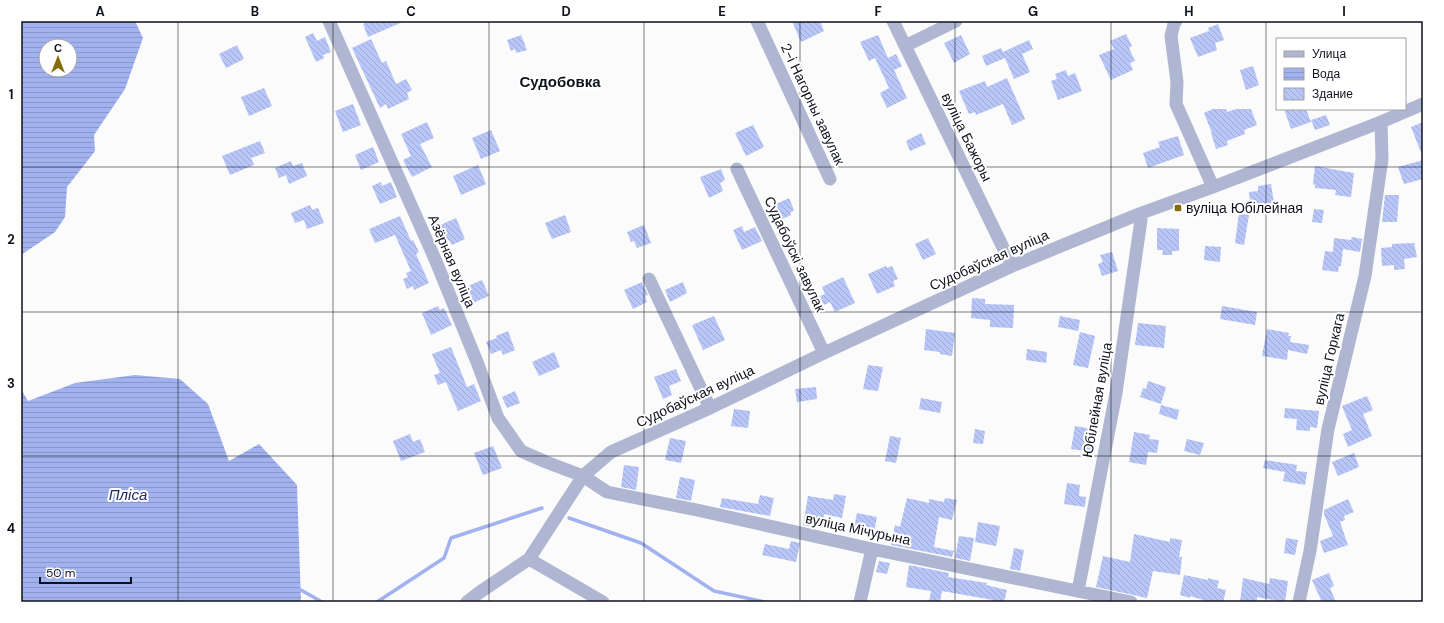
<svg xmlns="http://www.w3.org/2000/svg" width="1444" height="623" font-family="'DM Sans',sans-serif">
	<defs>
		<pattern id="water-rules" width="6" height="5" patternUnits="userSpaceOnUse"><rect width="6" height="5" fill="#a1b2ef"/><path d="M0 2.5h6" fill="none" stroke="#8998cc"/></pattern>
		<pattern id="building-back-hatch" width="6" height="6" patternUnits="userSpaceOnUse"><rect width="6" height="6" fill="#b8c6f8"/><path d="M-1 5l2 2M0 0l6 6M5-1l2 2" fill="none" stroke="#9da9d4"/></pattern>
	</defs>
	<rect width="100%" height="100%" fill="#fbfbfb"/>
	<!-- water -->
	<path fill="url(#water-rules)" fill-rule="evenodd" d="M21 21H135L143 38 125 89 94 135 95 151 67 187 65 217 55 232 21 255ZM46 46H70V70H46Z
		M135 375 180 379 208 404 229 461 259 444 297 485 301 602H21V389L28 401 75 383Z"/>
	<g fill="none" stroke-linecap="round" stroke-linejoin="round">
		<!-- stream -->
		<path stroke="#a1b2ef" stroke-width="3.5" d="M569 518 641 543 714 591 765 602
			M301 590 322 602
			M377 602 444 558 451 538 542 508"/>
	</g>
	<!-- building -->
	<path fill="url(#building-back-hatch)" d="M371 21H405L368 37 363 24Z
		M792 21H820L824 31 801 42Z
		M1218 24 1224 40 1215 43 1217 50 1198 57 1190 38 1209 31 1208 28Z
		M313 33 317 41 325 37 331 52 323 55 324 58 316 62 305 37Z
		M1126 34 1132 46 1129 48 1135 61 1130 63 1133 70 1111 80 1099 55 1114 49 1110 41Z
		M521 35 527 50 516 53 515 49 511 51 507 40Z
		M878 35 888 58 896 54 902 66 894 70 907 98 887 108 880 93 889 88 875 58 869 61 860 42Z
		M961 35 970 54 954 63 944 43Z
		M371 39 382 63 386 61 396 84 406 79 412 90 407 93 409 99 388 109 386 104 380 108 352 48Z
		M1029 40 1033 49 1022 54 1030 72 1014 79 1005 58 986 66 982 56 1001 48 1003 52Z
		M237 45 244 59 226 68 219 54Z
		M1253 66 1259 85 1246 90 1240 70Z
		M1066 70 1068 76 1075 73 1082 91 1058 100 1051 81 1057 79 1055 74Z
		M1007 78 1025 119 1012 125 1003 104 976 115 975 112 969 114 959 91 985 81 987 87Z
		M264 88 272 106 249 116 241 97Z
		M353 104 361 125 343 132 335 111Z
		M1213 109H1226L1227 112 1236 109H1251L1257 125 1244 130 1245 134 1227 141 1228 145 1216 149 1211 133H1212L1204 113Z
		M1284 109H1306L1311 122 1291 129Z
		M1326 115 1330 125 1315 130 1311 120Z
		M427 122 434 138 420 144 432 167 412 177 403 160 411 156 401 134Z
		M1423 122V155H1422L1411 127Z
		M753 125 764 147 746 156 735 133Z
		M491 130 500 151 481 159 472 138Z
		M921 133 926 144 910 151 906 141Z
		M1178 136 1184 155 1148 168 1143 153 1160 147 1158 142Z
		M260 141 265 153 251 158 254 165 230 175 222 156Z
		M373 147 379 162 361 170 355 155Z
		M1423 160V179L1404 184 1398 167Z
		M291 161 293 166 302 163 307 176 289 184 286 175 279 178 275 168Z
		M478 165 486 184 461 195 453 176Z
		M1315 166 1354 173 1351 197 1335 195 1336 190 1315 188V185L1313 184Z
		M721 169 725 180 720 183 723 191 709 198 700 177Z
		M381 182 382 186 391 182 397 197 380 204 372 186Z
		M1271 184 1274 203 1260 204 1261 210 1251 212 1249 192 1258 191V186Z
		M1385 195H1399L1397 222H1382Z
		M789 198 794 210 790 213 791 215 780 220 774 205Z
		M310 205 312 210 318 208 324 223 307 229 304 220 295 223 291 213Z
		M1314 209 1324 210 1322 223 1312 222Z
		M1239 213 1249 215 1244 245 1235 243Z
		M565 215 571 232 552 239 545 223Z
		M400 216 411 241 413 240 419 252 416 254 429 283 414 290 413 286 407 289 403 279 408 277 406 273 411 271 395 235 375 243 369 229Z
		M456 218 465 239 452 245 449 240 443 243 436 227Z
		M644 225 651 243 637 248 634 241 631 242 627 232Z
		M742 226 744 232 755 227 762 241 742 250 733 230Z
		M1157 228 1179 229V251H1172V255H1162L1163 250H1157Z
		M1352 237 1362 239 1360 252 1343 249 1341 266H1339L1338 272 1322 270 1325 251 1333 252 1334 238 1351 240Z
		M928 238 936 254 923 260 915 244Z
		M1414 243 1417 257 1404 259 1405 269 1394 270V265L1382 266 1381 248 1392 247V244Z
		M1205 246 1221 247 1220 262 1204 260Z
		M1112 252 1118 271 1102 276 1098 264 1103 262 1100 255Z
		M886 266 887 268 892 266 898 279 893 281 895 286 877 294 868 274Z
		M843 277 855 303 835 312 830 302 824 305 820 296 825 294 822 287Z
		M482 280 489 296 466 306 459 290Z
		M642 282 648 295 645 296 647 302 633 309 624 290Z
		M683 282 687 293 670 302 665 290Z
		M972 298 985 299V304L1014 305 1013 328 990 327V320L971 318Z
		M438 306 440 310 444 308 452 325 431 335 422 313Z
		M1222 306 1257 312 1255 325 1220 319Z
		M714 316 725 340 703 350 692 325Z
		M1060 316 1080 320 1078 331 1058 327Z
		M1138 323 1166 326 1164 348 1135 345Z
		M926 329 955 333 952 356 940 354V352L924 350Z
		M1267 329 1289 333 1288 336H1291L1290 342 1309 345 1307 354 1288 350 1287 360 1262 356Z
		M508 331 515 350 503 355 501 350 491 354 486 342 497 338 496 336Z
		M1080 332 1095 336 1088 368 1073 365Z
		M451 347 467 387 474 384 481 401 458 411 446 382 438 385 434 375 440 373 432 354Z
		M1027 349 1047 352 1046 363 1026 360Z
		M554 352 560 367 539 376 532 362Z
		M868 365 883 367 878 391 863 389Z
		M676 369 681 381 669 386 672 395 663 399 654 377Z
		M1148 381 1166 387 1161 404 1140 397 1143 388 1146 389Z
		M816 387 817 399 797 402 795 389Z
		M515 391 520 403 507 408 502 397Z
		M1367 396 1373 410 1363 414 1372 436 1348 447 1343 434 1352 430 1342 406Z
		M921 398 942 402 940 413 919 409Z
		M1161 405 1179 410 1177 420 1159 414Z
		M1285 408 1319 411 1317 428 1310 427V431L1296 430 1297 419 1284 418Z
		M734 409 750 411 748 428 731 426Z
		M1075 426 1092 429 1090 440 1095 441 1093 452 1071 449Z
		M975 429 985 431 983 444 973 443Z
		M1134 432 1150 435 1149 439 1159 440 1157 453 1148 452 1146 465 1129 462Z
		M410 434 413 442 420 439 425 452 401 461 393 441Z
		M890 436 901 438 896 463 885 461Z
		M670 438 686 441 681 463 665 460Z
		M1187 439 1204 443 1200 455 1184 451Z
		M493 446 502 468 483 475 474 453Z
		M1354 453 1359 467 1338 476 1332 462Z
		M1265 460 1297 465 1296 471 1307 472 1305 485 1283 481 1285 472 1263 468Z
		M624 465 639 467 636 490 621 487Z
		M680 477 695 480 691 501 676 498Z
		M1067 483 1080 485 1079 496 1086 497 1085 507 1064 504Z
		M834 494 846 496 842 518 824 514 823 522 817 521 816 528 803 525 808 496 833 500Z
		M760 495 774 498 770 516 720 507 722 498 758 504Z
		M907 498 929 503V499L944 502 945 498 957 500 952 520 939 517 934 547 954 551 952 557 891 545 895 525 900 527Z
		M1348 499 1354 512 1344 516 1345 520 1340 522 1348 545 1324 553 1320 541 1333 536 1324 514V510Z
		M857 513 877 517 874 532 854 528Z
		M978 522 1000 526 996 546 975 542Z
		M1134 534 1170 542V538L1182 540 1179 557H1182L1180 575 1153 571 1147 598 1096 587 1103 556 1130 562Z
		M959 536 974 538 970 561 955 558Z
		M1286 538 1298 540 1295 555 1284 553Z
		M791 541 800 543 796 562 762 555 765 544 789 549Z
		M1014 548 1024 550 1020 571 1010 569Z
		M879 561 890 563 887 574 876 572Z
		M909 565 949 573 948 577 987 583 986 585 1007 590 1004 602H993V600L942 591 940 602H929L931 591 906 587Z
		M1329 573 1334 586 1330 588 1336 602H1322L1312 580Z
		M1184 575 1208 580V578L1219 581 1217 588 1226 590 1223 602H1210L1190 596V598L1180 595Z
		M1243 578 1269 584 1270 578 1288 581 1285 602 1257 597V602H1240Z"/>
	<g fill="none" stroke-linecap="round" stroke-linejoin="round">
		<!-- minor -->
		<path stroke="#aeb6d2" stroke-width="13" d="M329 21 435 259 477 362 498 418 521 451 546 462 583 476 607 492 697 510 872 549 1131 602
			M757 21 830 179
			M893 21 1012 266
			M1176 21 1174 24 1171 36 1177 82 1176 104 1213 187
			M905 46 956 21
			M737 169 824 353
			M649 279 710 408
			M529 559 603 602
			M1078 591 1116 393 1141 220 1139 214
			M467 602 480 592 529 559 583 476 611 452 710 408 824 353 1012 266 1139 214 1213 187 1381 122 1423 104
			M860 602 872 549
			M1299 602 1310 551 1328 429 1365 276 1382 159 1381 122"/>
	</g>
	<!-- grid -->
	<path fill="none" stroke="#0f121c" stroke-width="1" stroke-opacity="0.55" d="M178 21V602M333 21V602M489 21V602M644 21V602M800 21V602M955 21V602M1111 21V602M1266 21V602M21 167H1423M21 312H1423M21 456H1423"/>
	<!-- markers -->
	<rect fill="#856c08" stroke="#fff" stroke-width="1.5" x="1174" y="204" width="8" height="8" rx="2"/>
	<g text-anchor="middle" stroke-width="4" stroke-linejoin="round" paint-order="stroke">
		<!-- street labels -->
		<g font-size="14" fill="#0f121c" stroke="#fff">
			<text transform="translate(813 104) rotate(65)" y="5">2-і Нагорны завулак</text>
			<text transform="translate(967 137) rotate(64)" y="5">вуліца Бажоры</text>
			<text transform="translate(795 254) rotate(65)" y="5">Судабоўскі завулак</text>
			<text transform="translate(989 260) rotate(-24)" y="5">Судобаўская вуліца</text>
			<text transform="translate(452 261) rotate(67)" y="5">Азёрная вуліца</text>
			<text transform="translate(1329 359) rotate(-77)" y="5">вуліца Горкага</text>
			<text transform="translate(695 396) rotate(-25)" y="5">Судобаўская вуліца</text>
			<text transform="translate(1097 400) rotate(-80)" y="5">Юбілейная вуліца</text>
			<text transform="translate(858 529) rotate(12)" y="5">вуліца Мічурына</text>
		</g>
		<!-- poi labels -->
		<g font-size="14" fill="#0f121c" stroke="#fff" text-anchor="start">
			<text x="1186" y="213">вуліца Юбілейная</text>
		</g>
		<!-- neighbourhood labels -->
		<g font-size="15" font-weight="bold" fill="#0f121c" stroke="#fff">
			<text x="560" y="87">Судобовка</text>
		</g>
		<!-- water labels -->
		<g font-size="15" font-style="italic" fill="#212a6f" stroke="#fff">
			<text x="128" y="500">Пліса</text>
		</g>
	</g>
	<!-- border -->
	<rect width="1444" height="623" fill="none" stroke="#ffffff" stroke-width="44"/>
	<!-- legend -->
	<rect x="1276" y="38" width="130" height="72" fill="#ffffff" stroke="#9fa0a4"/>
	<rect x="1284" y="51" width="20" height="6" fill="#aeb6d2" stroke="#9fa0a4"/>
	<text x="1312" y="58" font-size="12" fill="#0f121c">Улица</text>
	<rect x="1284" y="68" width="20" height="12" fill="url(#water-rules)" stroke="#9fa0a4"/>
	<text x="1312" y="78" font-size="12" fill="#0f121c">Вода</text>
	<rect x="1284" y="88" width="20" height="12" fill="url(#building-back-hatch)" stroke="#9fa0a4"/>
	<text x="1312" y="98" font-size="12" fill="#0f121c">Здание</text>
	<!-- north arrow -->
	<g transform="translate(58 58)"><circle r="19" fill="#ffffff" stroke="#9fa0a4"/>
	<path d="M0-3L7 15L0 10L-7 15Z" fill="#856c08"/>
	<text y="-6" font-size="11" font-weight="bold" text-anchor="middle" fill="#0f121c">С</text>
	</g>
	<!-- scale -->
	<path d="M40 577v6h91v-6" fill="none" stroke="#0f121c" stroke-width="2"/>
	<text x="46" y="577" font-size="12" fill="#0f121c" stroke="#ffffff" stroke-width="3" paint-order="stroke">50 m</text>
	<rect x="22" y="22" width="1400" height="579" fill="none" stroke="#0f121c" stroke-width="1.5"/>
	<g font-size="13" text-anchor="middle" font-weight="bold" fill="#0f121c">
		<text x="100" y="16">A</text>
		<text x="255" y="16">B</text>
		<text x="411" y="16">C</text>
		<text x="566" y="16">D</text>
		<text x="722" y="16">E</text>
		<text x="878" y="16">F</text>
		<text x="1033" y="16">G</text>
		<text x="1189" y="16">H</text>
		<text x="1344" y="16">I</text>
		<text x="11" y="99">1</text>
		<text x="11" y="244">2</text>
		<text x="11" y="388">3</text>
		<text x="11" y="533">4</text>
	</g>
</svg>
